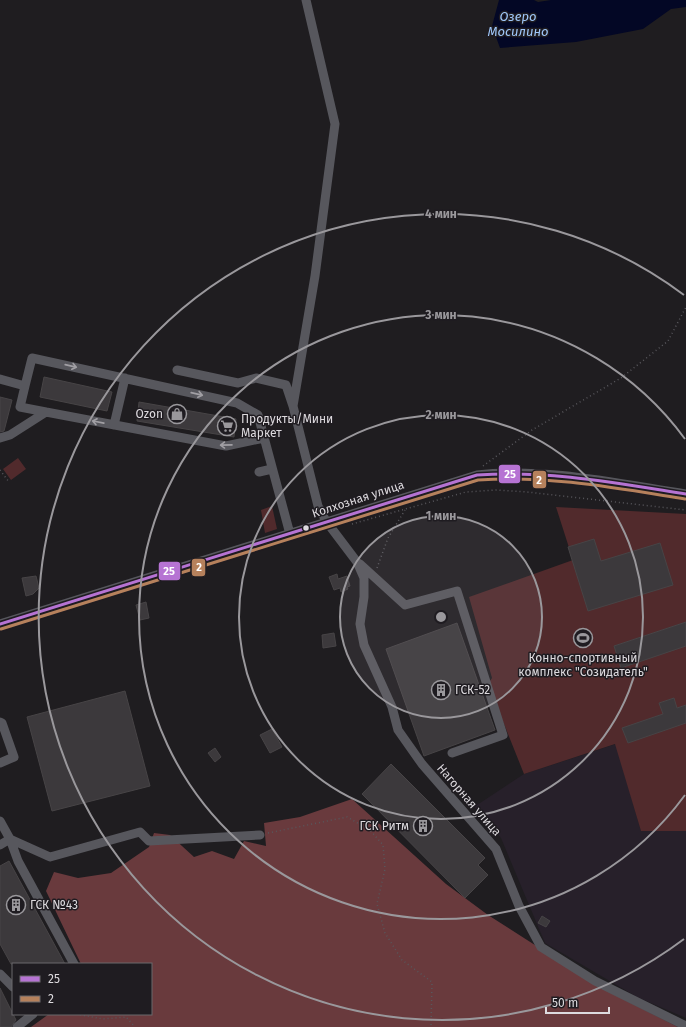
<svg xmlns="http://www.w3.org/2000/svg" width="686" height="1027" font-family="'Fira Sans',sans-serif">
	<rect width="100%" height="100%" fill="#1f1d20"/>
	<!-- built -->
	<path fill="#27202a" d="M616 744 641 831H686V1018L637 997 545 943 501 838 474 807 524 774Z"/>
	<!-- green -->
	<path fill="#512a2c" d="M18 458 26 469 11 480 3 469Z
		M272 506 277 529 265 533 261 510Z
		M556 507 686 514V831H641L615 744 524 774 488 684 492 678 469 597 573 560Z"/>
	<!-- forest -->
	<path fill="#693a3d" d="M352 799 446 884 488 915 605 990 678 1027H31L49 1014H151V964H81L46 891 54 872 78 878 111 873 149 847 154 833 170 835 194 857 212 851 234 859 244 841 266 846 264 823 300 817Z"/>
	<!-- water -->
	<path fill="#030725" d="M499 0H534L538 2 551 0H686V7L671 9 643 29 576 42 500 48 492 26Z"/>
	<!-- building -->
	<path fill="#3c393c" stroke="#474446" d="M44 377 112 392 107 411 40 397Z
		M0 397 12 400 4 431 0 432Z
		M139 402 236 419 234 437 137 421Z
		M594 539 601 561 660 543 673 585 588 611 568 547Z
		M337 574 338 579 347 576 350 586 347 587 348 589 341 592 340 588 334 590 329 577Z
		M36 576 39 588 33 594 26 596 22 578Z
		M146 602 149 618 140 620 136 605Z
		M686 622V646L621 668 614 646Z
		M457 623 495 730 424 756 386 649Z
		M334 633 336 646 323 648 322 635Z
		M125 691 150 786 52 811 27 717Z
		M674 698 677 708 686 705V723L628 743 622 728 663 714 659 703Z
		M272 729 282 747 270 753 260 735Z
		M215 748 221 757 215 762 208 753Z
		M391 764 485 858 478 865 488 875 465 898 362 794Z
		M9 861 65 964H11L0 944V866Z
		M542 916 550 921 546 927 538 923Z
		M0 988 16 1020 11 1027H0Z"/>
	<g fill="none" stroke-linecap="round" stroke-linejoin="round">
		<!-- path -->
		<path stroke="#58575c" stroke-width="1.5" stroke-dasharray="1 3" stroke-linecap="butt" d="M483 466 532 430 621 378 668 341 686 307
			M0 470 9 482
			M352 524 466 492 497 490 527 492 686 510
			M377 568 388 538 405 510
			M268 833 347 817 370 830 383 845 385 869 377 904 385 933 402 960 432 982 431 1027
			M76 1014 103 1019 126 1017 135 1027"/>
		<!-- minor -->
		<path stroke="#57575d" stroke-width="9" d="M306 0 335 124 315 276 293 406 318 506 326 521 357 562 364 578V597L360 624 364 645 392 707 398 730 422 764 496 849 519 906 541 947 595 981 686 1026
			M177 370 238 383 256 378 286 385 293 406
			M0 379 25 386 32 358 237 403 258 415 290 534
			M25 386 20 407 46 412
			M114 425 125 378
			M0 438 10 435 46 412 226 446 264 438
			M259 472 272 469
			M360 564 405 605 457 591 503 735 452 753
			M0 624 477 475C543 467 620 484 686 494
			M0 722 2 723 14 757 0 763
			M0 821 10 839 18 861 74 964
			M10 839 50 857 140 832 149 841 260 835
			M0 845 10 839
			M0 974 13 987
			M17 1027 33 1014"/>
		<defs>
			<path id="bus-1" d="M0 624 477 475C548 470 616 483 686 494"/>
			<path id="bus-2" d="M1 629 478 480C548 475 616 488 685 499"/>
		</defs>
		<!-- bus-1 casing -->
		<use href="#bus-1" stroke="#1f1c21" stroke-width="6"/>
		<!-- bus-2 casing -->
		<use href="#bus-2" stroke="#1f1c21" stroke-width="6"/>
		<!-- bus-1 -->
		<use href="#bus-1" stroke="#b673d3" stroke-width="3"/>
		<!-- bus-2 -->
		<use href="#bus-2" stroke="#b6815c" stroke-width="3"/>
	</g>
	<!-- one-way arrows -->
	<defs><path id="oneway-shaft" d="M-6 0H5M1.5-3L5.5 0L1.5 3" fill="none" stroke-width="1.6" stroke-linecap="round" stroke-linejoin="round"/></defs>
	<g stroke="#a19fa4">
		<use href="#oneway-shaft" transform="translate(71 366) rotate(13)"/>
		<use href="#oneway-shaft" transform="translate(197 394) rotate(13)"/>
		<use href="#oneway-shaft" transform="translate(98 422) rotate(-169)"/>
		<use href="#oneway-shaft" transform="translate(226 445) rotate(179)"/>
	</g>
	<!-- distance rings -->
	<circle cx="441" cy="617" r="101" fill="#9a989c" fill-opacity=".12"/>
	<g fill="none" stroke="#9a989c" stroke-width="2">
		<circle cx="441" cy="617" r="101"/>
		<circle cx="441" cy="617" r="202"/>
		<path d="M685 795A302 302 0 1 1 685 439"/>
		<path d="M684 939A403 403 0 1 1 684 295"/>
	</g>
	<!-- icons -->
	<defs>
		<symbol id="shop-ring" viewBox="-11 -11 22 22"><circle r="9.5" fill="#1f1c21" stroke="#9a989c" stroke-width="1.5"/><path d="M-5-2.5h2.3a2.7 3.5 0 0 1 5.4 0H5L5.5 6h-11ZM-1.5-2.5h3a1.5 2.3 0 0 0-3 0Z" fill="#9a989c"/></symbol>
		<symbol id="supermarket-ring" viewBox="-11 -11 22 22"><circle r="9.5" fill="#1f1c21" stroke="#9a989c" stroke-width="1.5"/><path d="M-6-5.5h2.5l.6 2H6L4.5 2H-2.5L-4.4-4H-6ZM-1.5 3.2a1.3 1.3 0 1 0 .1 0ZM3 3.2a1.3 1.3 0 1 0 .1 0Z" fill="#9a989c"/></symbol>
		<symbol id="stadium-ring" viewBox="-11 -11 22 22"><circle r="9.5" fill="#1f1c21" stroke="#9a989c" stroke-width="1.5"/><path d="M0-5a6.5 5 0 1 0 0 10a6.5 5 0 1 0 0-10ZM-3.5-1.8h7v3.6h-7Z" fill="#9a989c"/></symbol>
		<symbol id="building-ring" viewBox="-11 -11 22 22"><circle r="9.5" fill="#1f1c21" stroke="#9a989c" stroke-width="1.5"/><path d="M-4-6H4V6H1V3H-1V6H-4ZM-2.5-4.3h1.7v1.8h-1.7ZM.8-4.3h1.7v1.8H.8ZM-2.5-1h1.7V.8h-1.7ZM.8-1h1.7V.8H.8Z" fill="#9a989c"/></symbol>
	</defs>
	<g fill-rule="evenodd">
		<use href="#shop-ring" x="166" y="403" width="22" height="22"/>
		<use href="#supermarket-ring" x="216" y="415" width="22" height="22"/>
		<use href="#stadium-ring" x="572" y="627" width="22" height="22"/>
		<use href="#building-ring" x="430" y="679" width="22" height="22"/>
		<use href="#building-ring" x="412" y="815" width="22" height="22"/>
		<use href="#building-ring" x="5" y="894" width="22" height="22"/>
	</g>
	<!-- markers -->
	<circle fill="#dddade" stroke="#1f1c21" stroke-width="1.5" cx="306" cy="528" r="3.5"/>
	<g text-anchor="middle" stroke-width="3" stroke-linejoin="round" paint-order="stroke">
		<!-- poi labels -->
		<g font-size="12" fill="#dddade" stroke="#1f1c21" text-anchor="start">
			<text x="163" y="418" text-anchor="end">Ozon</text>
			<text x="241" y="423">Продукты/Мини<tspan x="241" dy="14">Маркет</tspan></text>
			<text x="583" y="662" text-anchor="middle">Конно-спортивный<tspan x="583" dy="14">комплекс "Созидатель"</tspan></text>
			<text x="455" y="694">ГСК-52</text>
			<text x="409" y="830" text-anchor="end">ГСК Ритм</text>
			<text x="30" y="909">ГСК №43</text>
		</g>
		<!-- street labels -->
		<g font-size="12" fill="#dddade" stroke="#1f1c21">
			<text transform="translate(358 499) rotate(-18)" y="4">Колхозная улица</text>
			<text transform="translate(469 800) rotate(49)" y="4">Нагорная улица</text>
		</g>
		<!-- water labels -->
		<g font-size="13" font-style="italic" fill="#9fc7fa" stroke="#1f1c21">
			<text x="518" y="21">Озеро<tspan x="518" dy="15">Мосилино</tspan></text>
		</g>
	</g>
	<circle cx="441" cy="617" r="6" fill="#9a989c" stroke="#1f1c21" stroke-width="2"/>
	<g font-size="12" text-anchor="middle" font-weight="bold" fill="#9a989c" stroke="#1f1c21" stroke-width="3" stroke-linejoin="round" paint-order="stroke">
		<text x="441" y="218">4 мин</text>
		<text x="441" y="319">3 мин</text>
		<text x="441" y="419">2 мин</text>
		<text x="441" y="520">1 мин</text>
	</g>
	<g stroke="#1f1c21" stroke-width="1.5">
		<rect x="498" y="464" width="23" height="20" rx="4" fill="#b673d3"/>
		<rect x="532" y="470" width="15" height="19" rx="4" fill="#b6815c"/>
		<rect x="191" y="558" width="15" height="19" rx="4" fill="#b6815c"/>
		<rect x="158" y="561" width="23" height="20" rx="4" fill="#b673d3"/>
	</g>
	<g font-size="11" text-anchor="middle" font-weight="bold" fill="#fff">
		<text x="510" y="478">25</text>
		<text x="539" y="484">2</text>
		<text x="199" y="571">2</text>
		<text x="169" y="575">25</text>
	</g>
	<!-- legend -->
	<rect x="12" y="963" width="140" height="52" fill="#1f1c21" stroke="#6b686d"/>
	<rect x="20" y="976" width="20" height="6" fill="#b673d3" stroke="#6b686d"/>
	<text x="48" y="983" font-size="12" fill="#dddade">25</text>
	<rect x="20" y="996" width="20" height="6" fill="#b6815c" stroke="#6b686d"/>
	<text x="48" y="1003" font-size="12" fill="#dddade">2</text>
	<!-- scale -->
	<path d="M546 1007v6h63v-6" fill="none" stroke="#dddade" stroke-width="2"/>
	<text x="552" y="1007" font-size="12" fill="#dddade" stroke="#1f1c21" stroke-width="3" paint-order="stroke">50 m</text>
</svg>
